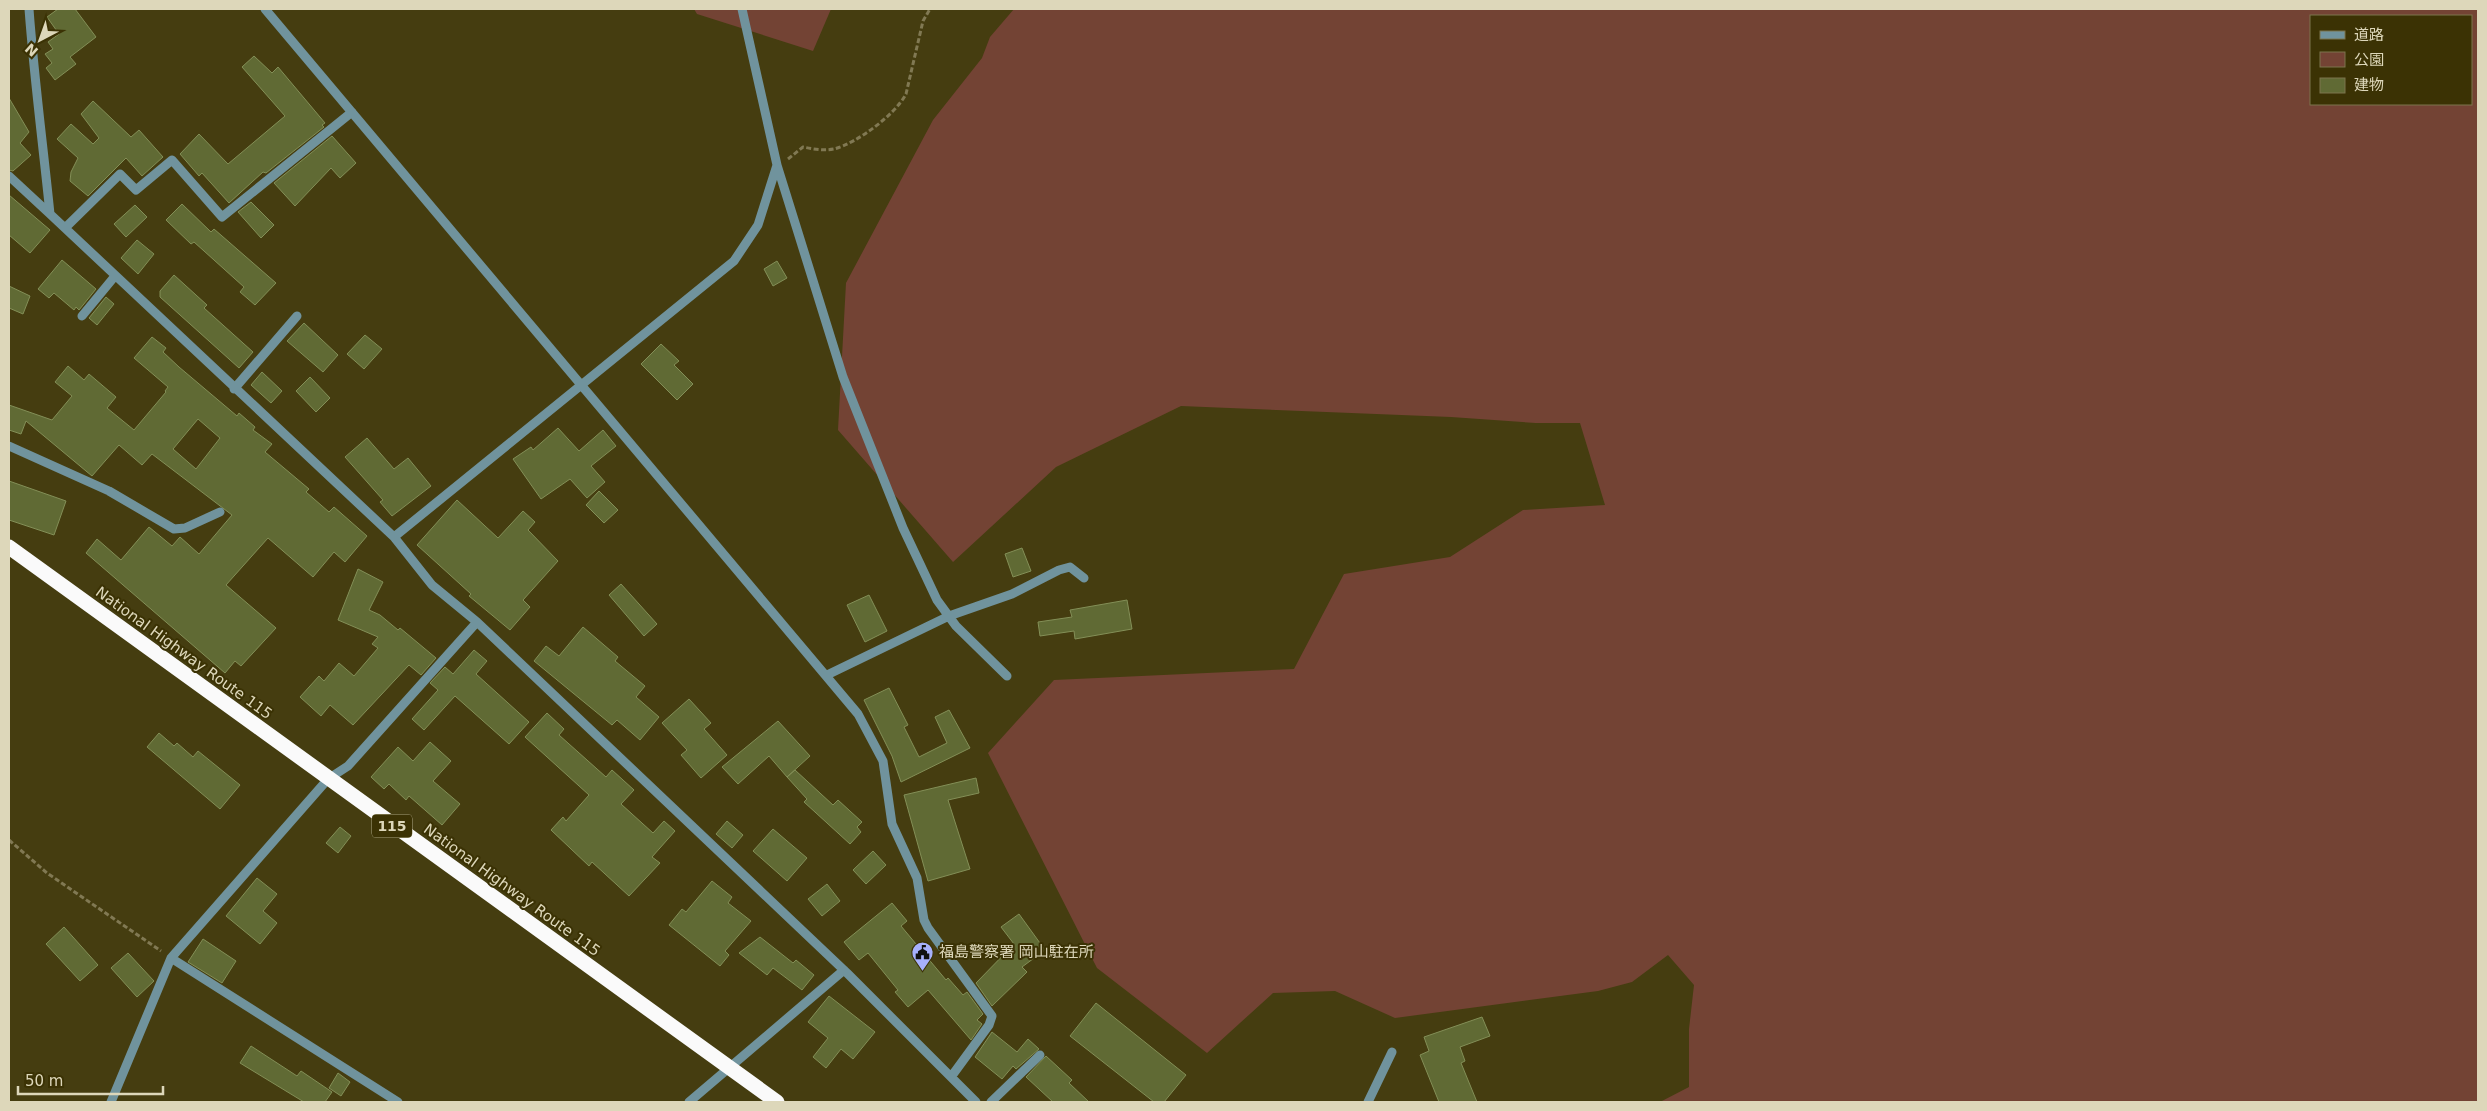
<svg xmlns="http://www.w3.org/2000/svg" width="2487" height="1111" font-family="'DejaVu Sans','Noto Sans JP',sans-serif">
	<rect width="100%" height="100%" fill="#453d10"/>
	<!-- green -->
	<path fill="#734334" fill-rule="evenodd" d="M694 9H831L813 51 697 14Z
		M1014 9H2478V1102H1660L1689 1087V1029L1694 985 1668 955 1632 982 1598 991 1395 1018 1335 991 1273 993 1207 1053 1097 968 988 753 1054 680 1294 669 1344 574 1450 557 1523 510 1605 505 1580 423H1536L1451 417 1181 406 1056 467 953 562 838 430 846 283 933 120 982 58 990 37ZM2311 16H2471V104H2311Z"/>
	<!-- building -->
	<path fill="#606a34" stroke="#838f57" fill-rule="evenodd" d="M58 9H75L96 37 70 57 76 64 55 80 46 68 52 63 45 54 53 49 48 42 59 34 47 17Z
		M254 56 272 73 278 67 325 123 322 125 324 127 266 173 263 172 229 203 202 173 199 176 180 154 199 134 228 164 285 116 242 67Z
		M9 98 29 132 20 143 31 155 13 171 9 170Z
		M93 101 131 137 139 130 163 157 142 176 126 158 88 196 70 181 71 172 78 158 57 139 71 124 93 144 99 138 81 114Z
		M332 136 356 163 340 178 331 168 295 206 274 183Z
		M9 195 50 230 30 253 9 235Z
		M251 202 274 225 261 238 238 212Z
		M182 204 211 232 214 229 276 283 255 305 240 292 244 287 194 242 191 244 166 220Z
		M135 205 147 217 126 237 114 224Z
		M137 240 154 254 138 274 121 258Z
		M62 260 96 289 79 310 76 307 74 310 54 293 49 298 38 289Z
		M777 261 787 278 773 286 764 269Z
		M174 275 207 305 204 308 253 352 239 368 160 297V291Z
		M9 286 30 296 23 314 9 308Z
		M106 297 114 304 97 325 89 318Z
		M304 323 338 355 323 372 287 341Z
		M365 335 382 349 364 369 347 354Z
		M152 337 166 348 163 352 179 367 237 416 239 413 255 427 253 430 272 444 265 452 309 489 306 492 329 512 334 507 367 536 345 562 334 552 313 577 268 538 226 585 276 628 241 666 235 661 225 673 86 553 97 539 121 560 149 527 172 546 180 537 199 554 232 515 152 454 142 465 119 445 92 476 26 421 21 434 9 430V405L52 420 72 396 55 382 68 366 84 380 89 374 116 397 107 408 134 430 166 392 165 391 168 387 134 358ZM198 419 220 438 196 469 173 449Z
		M661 344 679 361 674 365 693 384 677 400 641 364Z
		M262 372 282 391 271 403 251 385Z
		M310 377 330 398 316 412 296 391Z
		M558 428 579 451 603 430 616 446 591 466 605 482 587 498 570 479 541 499 513 459 531 447 533 450Z
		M367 438 394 469 408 458 431 486 392 516 380 502 383 500 345 457Z
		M9 481 66 501 54 535 9 520Z
		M599 491 618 510 604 523 586 505Z
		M457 500 498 538 523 511 535 522 528 530 558 561 523 600 530 607 510 630 469 596 471 594 417 545Z
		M1022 548 1031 571 1013 577 1005 554Z
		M358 569 383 582 369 610 380 615 398 630 400 628 436 658 421 675 409 665 353 725 330 705 321 716 300 697 319 676 324 681 339 663 354 676 378 648 372 644 378 637 338 620Z
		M621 584 657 624 644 636 609 595Z
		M869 595 887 631 865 642 847 605Z
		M1127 600 1132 629 1075 639 1074 631 1040 636 1038 622 1072 617 1070 610Z
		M583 627 618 657 615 661 645 686 636 697 659 717 640 740 617 720 612 725 534 661 546 646 559 656Z
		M474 650 487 661 476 674 529 722 509 744 455 696 424 730 412 719 438 690 430 683 445 667 453 674Z
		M889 688 908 725 904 727 919 757 947 743 935 717 949 710 970 748 901 782 892 756 864 700Z
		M689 699 711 723 704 729 727 755 701 778 681 755 687 750 662 723Z
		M547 713 564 729 559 735 606 777 612 770 634 790 621 804 653 833 664 821 675 831 652 857 660 863 629 896 592 862 589 866 551 830 563 817 566 821 589 795 525 737Z
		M778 721 810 756 787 777 769 756 738 784 722 767Z
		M159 733 174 746 177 743 193 757 198 751 240 785 220 809 147 747Z
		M430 742 451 761 433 781 460 804 442 825 409 796 406 800 389 784 384 789 371 777 398 747 413 761Z
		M795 770 833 805 838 800 862 822 857 827 861 832 850 844 804 802 807 799 787 777Z
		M976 778 979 793 948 800 970 869 928 881 904 795Z
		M727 821 743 835 732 848 716 834Z
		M340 827 351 836 338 853 326 843Z
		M773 829 807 858 787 881 753 851Z
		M873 851 886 865 866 884 853 870Z
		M257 878 277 894 263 911 277 923 260 944 226 916Z
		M712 881 732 897 728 903 751 921 725 951 729 955 720 966 669 925 682 909 686 912Z
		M827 884 840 901 822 916 808 899Z
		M892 903 907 921 901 926 946 980 948 978 963 995 967 992 983 1014 977 1020 982 1024 971 1040 928 990 908 1007 895 992 898 990 868 953 859 960 844 942Z
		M1019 914 1045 950 1022 967 1027 972 992 1006 976 983 1014 944 1001 927Z
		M64 927 98 965 80 981 46 944Z
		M760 937 793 963 796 960 814 975 802 990 773 968 767 975 739 953Z
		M203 939 236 961 222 983 188 962Z
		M128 953 154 981 137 997 111 968Z
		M829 996 875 1032 853 1059 841 1049 826 1068 813 1057 828 1038 808 1022Z
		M1096 1003 1186 1075 1164 1102H1154L1070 1036Z
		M1482 1017 1490 1036 1460 1047 1465 1061 1461 1063 1477 1102H1439L1420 1055 1429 1051 1424 1037Z
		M992 1032 1017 1052 1028 1039 1039 1049 1016 1069 1013 1066 1002 1079 975 1057Z
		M251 1046 297 1076 301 1071 332 1092 325 1102H304L240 1063Z
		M1046 1056 1072 1080 1069 1083 1089 1102H1053L1026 1077Z
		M338 1073 350 1082 341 1096 329 1088Z"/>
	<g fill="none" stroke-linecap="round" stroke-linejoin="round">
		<!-- path -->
		<path stroke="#817953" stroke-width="3" stroke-dasharray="5 2.5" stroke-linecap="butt" d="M788 159 803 147C813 149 823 151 834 149 857 143 895 115 906 94L923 21 930 9
			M9 840 47 873 161 951"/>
		<!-- minor -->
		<path stroke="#70939d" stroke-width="9" d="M29 9C34 77 43 145 50 214L394 537 432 585 477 622 847 973 976 1102
			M265 9 858 714 883 761 892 824 917 878 924 920 928 928 992 1016 989 1025 951 1077
			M777 165 843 377 903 528 937 600 956 626 1007 676
			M9 176 50 214
			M65 228 120 174 136 190 172 160 222 217 352 112
			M82 316 115 276
			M234 389 297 316
			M9 446 109 491 174 529 185 528 220 512
			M394 537 734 261 758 225 777 165 742 9
			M827 675 949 616 1012 594 1059 570 1070 567 1084 578
			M171 958 398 1102
			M111 1102 171 958 328 779 348 766 477 622
			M689 1102 844 970
			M991 1102 1040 1055
			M1368 1102 1392 1052"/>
		<!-- highway -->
		<path stroke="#fafafa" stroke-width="15" d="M9 547 777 1102"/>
	</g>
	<!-- icons -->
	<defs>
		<symbol id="civic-pin" viewBox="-11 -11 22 30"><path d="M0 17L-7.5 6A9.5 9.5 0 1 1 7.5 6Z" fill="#a7b1fc" stroke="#3b3204"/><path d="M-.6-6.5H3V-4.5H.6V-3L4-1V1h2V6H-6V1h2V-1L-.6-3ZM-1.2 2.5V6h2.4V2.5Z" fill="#111"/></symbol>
	</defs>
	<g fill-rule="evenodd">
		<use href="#civic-pin" x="910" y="940" width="25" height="34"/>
	</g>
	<g text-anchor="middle" stroke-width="4" stroke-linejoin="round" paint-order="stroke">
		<!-- shield labels -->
		<rect fill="#3b3204" stroke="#aca683" stroke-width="1" x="372" y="814.5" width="40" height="23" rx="4"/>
		<g font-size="14" font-weight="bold" fill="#ddd7ba">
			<text x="392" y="831">115</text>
		</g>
		<!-- street labels -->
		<g font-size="15" fill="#ddd7ba" stroke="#3b3204">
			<text transform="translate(184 653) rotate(36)" y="5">National Highway Route 115</text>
			<text transform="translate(512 890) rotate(36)" y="5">National Highway Route 115</text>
		</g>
		<!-- poi labels -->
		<g font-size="15" fill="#ddd7ba" stroke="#3b3204" text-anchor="start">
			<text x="939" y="957">福島警察署 岡山駐在所</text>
		</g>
	</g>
	<!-- border -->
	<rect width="2487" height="1111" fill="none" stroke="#ddd7ba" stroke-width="20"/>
	<!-- legend -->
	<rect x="2310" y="15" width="162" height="90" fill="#3b3204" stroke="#7c744d"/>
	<rect x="2320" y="31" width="25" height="8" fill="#70939d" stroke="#7c744d"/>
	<text x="2354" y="40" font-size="15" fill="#ddd7ba">道路</text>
	<rect x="2320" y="52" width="25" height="15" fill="#734334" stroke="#7c744d"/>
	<text x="2354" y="65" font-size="15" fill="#ddd7ba">公園</text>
	<rect x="2320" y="78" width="25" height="15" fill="#606a34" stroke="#7c744d"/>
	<text x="2354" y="90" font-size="15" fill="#ddd7ba">建物</text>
	<!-- north arrow -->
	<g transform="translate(40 40) rotate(221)" stroke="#3b3204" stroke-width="4" paint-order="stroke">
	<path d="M0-4L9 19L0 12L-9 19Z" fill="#ddd7ba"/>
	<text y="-8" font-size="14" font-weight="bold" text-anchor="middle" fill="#ddd7ba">N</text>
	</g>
	<!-- scale -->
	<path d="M18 1086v8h145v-8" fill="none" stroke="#ddd7ba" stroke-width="2.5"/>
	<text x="25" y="1086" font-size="15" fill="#ddd7ba" stroke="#3b3204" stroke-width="4" paint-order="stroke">50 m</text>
</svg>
